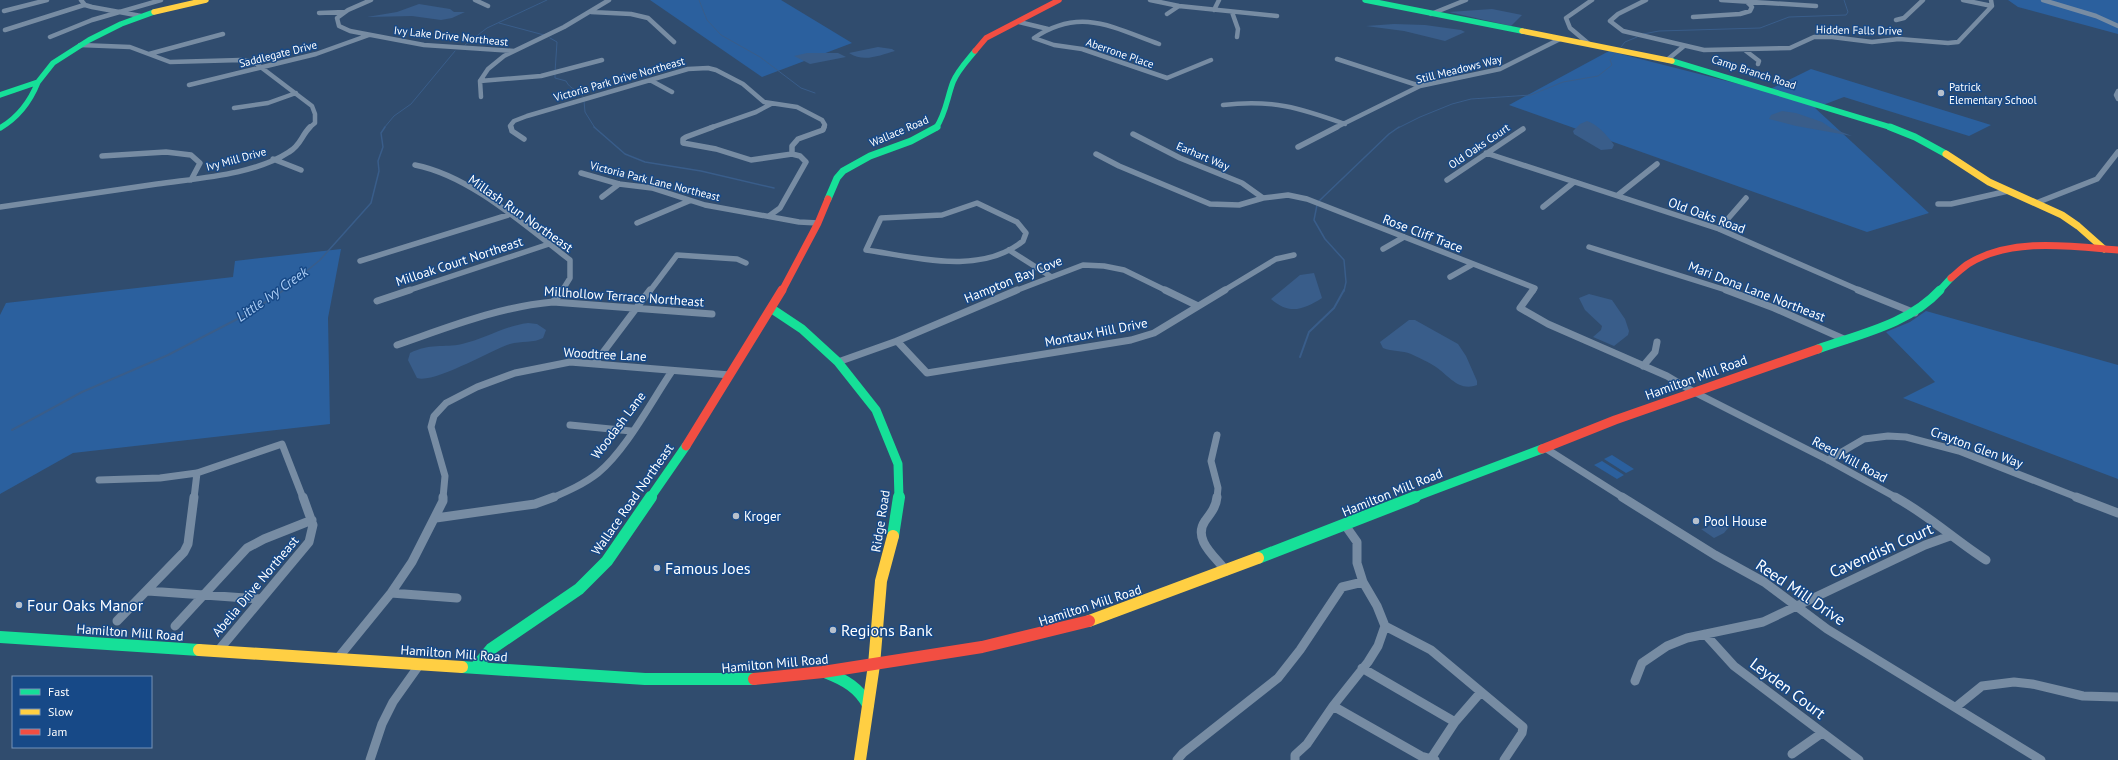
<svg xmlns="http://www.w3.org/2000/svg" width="2118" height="760" font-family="'PT Sans',sans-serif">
	<rect width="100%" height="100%" fill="#304c6e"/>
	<!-- green -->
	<path fill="#2b609e" d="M650 0H781L852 43 762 77Z
		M2008 0H2118V34L2018 7Z
		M1609 51 1766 91 1811 69 1991 125 1969 136 1844 97 1815 108 1929 213 1867 232 1509 105Z
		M341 249 328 318 330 424 73 453 0 494V315L6 303 233 277 235 261Z
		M1926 311 2118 365V479L1903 398 1935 382 1886 332 1910 322Z
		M1612 455 1634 469 1626 473 1604 459Z
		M1602 461 1624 475 1617 479 1594 465Z"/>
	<!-- water -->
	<path fill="#395d8a" d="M419 4 450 9 454 12H465L452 18 441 20 412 16 367 17 397 12Z
		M1492 9 1522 15 1511 26 1449 12Z
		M1394 24 1425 25 1461 30 1465 32 1445 41 1404 31 1366 26Z
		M878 47 892 49 895 51C880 55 864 63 849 53Z
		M807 53H838L846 57 810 64 794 56Z
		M1782 111 1796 113 1822 122 1831 128 1852 136 1796 126 1769 119 1771 115Z
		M1587 121C1597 124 1608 136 1614 145L1612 149 1601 150 1574 134 1573 131 1580 124Z
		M1314 273 1322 298C1303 310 1289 315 1271 299L1300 275Z
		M1589 294 1612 300 1625 319 1629 331 1628 335 1614 346 1593 337 1601 330 1602 326 1585 310 1579 298Z
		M1409 320H1415L1458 344 1466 356 1477 381V385C1459 392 1449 376 1436 367 1429 362 1419 358 1411 354 1402 350 1392 352 1383 348L1380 342Z
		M528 323 537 324 546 330 543 338C534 343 521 341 510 344 491 350 434 384 417 378L408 360 410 353C430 343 443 348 462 344 485 339 504 326 528 323Z
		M1716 520 1729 527 1724 533 1714 538 1701 529 1706 528Z"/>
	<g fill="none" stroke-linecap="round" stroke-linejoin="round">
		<!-- stream-far2 -->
		<path stroke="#395d8a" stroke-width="1" d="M699 0 707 20 721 35 760 57 801 88 815 93
			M499 23 544 35
			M1643 34 1659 31 1760 28 1789 17 1846 15 1848 12 1844 0
			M550 38 557 42 555 72
			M465 45 487 28 547 0
			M1621 47 1625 42 1637 37
			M555 74V78L566 81C570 90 580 90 584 98
			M584 101 585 112 595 128
			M384 128 394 116 411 104 455 51
			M1398 128 1420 117 1452 104 1471 99 1531 95 1563 82 1598 76 1612 65 1610 60 1616 53"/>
		<!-- stream-far1 -->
		<path stroke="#395d8a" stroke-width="1.5" d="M594 127 625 154 645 162 701 171 774 188
			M1319 201 1389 134 1399 127
			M1317 205 1314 220 1325 239 1344 260 1346 282 1344 291
			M282 291 320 260 371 203 379 171 378 161 383 147 381 133 385 127"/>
		<!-- stream -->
		<path stroke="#395d8a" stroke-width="2" d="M1300 357 1309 332 1334 308 1344 290
			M12 430 82 392 168 355 247 314 284 290"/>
		<!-- street-far3 -->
		<path stroke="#778ca3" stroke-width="4.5" d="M81 0 85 5 92 7 141 16
			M371 0 348 10 337 18 339 26 350 31 424 45 514 51
			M475 0 488 6
			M1150 0 1179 6 1277 16
			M1646 0 1618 14 1610 21 1623 31 1704 50 1790 48 1814 37H1832L1872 42 1899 39 1948 43 1958 42 1992 6 1991 0
			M1721 0 1816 6
			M1963 0 1992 6
			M2043 0 2096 16 2118 26
			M1214 10 1219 0
			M4 11 47 0
			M591 12 631 14 648 18 674 42
			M1232 12 1238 29 1237 37
			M319 13 345 12
			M1167 14 1179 6
			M1431 14 1466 0
			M1693 17 1740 14 1750 11 1752 7 1747 2
			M1896 20 1904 18 1923 0
			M1019 22 1048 29
			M5 30 84 5
			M50 37 92 20 161 0
			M1159 44C1112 27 1080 7 1034 38L1054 45 1082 49 1167 78 1211 60
			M1589 44 1570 28 1566 18 1592 0
			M80 45 130 47 170 62 241 60 254 62 312 106 315 114V123L309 128
			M1746 51 1759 61 1758 64
			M149 54 223 34
			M1337 59 1420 86
			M1667 60 1684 46
			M650 80 672 92
			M480 81 541 76 602 60
			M189 85 316 54 369 35
			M2118 91 2116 95 2118 99
			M481 97 480 81 488 69 504 56 564 27 609 0
			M1223 105C1272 99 1300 108 1345 124
			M234 108 268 103 296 93
			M511 128 510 126 514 121 527 116 688 69 708 68 716 70 743 84 764 102 797 107 822 120 825 125 824 128
			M710 128 756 112 771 104
			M1335 128 1420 86 1500 69 1560 39"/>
		<!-- street-far2 -->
		<path stroke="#778ca3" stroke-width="5.5" d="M511 127 512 131 524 139
			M713 127 686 137 683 139V143L716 149 751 160 792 154
			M1133 134 1180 158 1242 183 1263 198
			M1298 147 1337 127
			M1486 153 1719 229 1861 291
			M792 154V146L798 139 823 130 824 127
			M1096 154 1119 166 1210 204 1239 205 1263 198 1288 195 1307 199 1535 288 1533 291
			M102 156 166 152 191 155 200 163 191 180
			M273 159 301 170
			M415 165C471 176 525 226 570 260V278L562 291
			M581 173 619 184 652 188 705 205 799 222 818 223
			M1447 180 1523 129
			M1618 195 1657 164
			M602 197 619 184
			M977 203 1017 222 1026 233 1023 241C980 276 915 257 866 250L881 218 942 215Z
			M2036 203 2097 179 2118 152
			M1938 204H1951L2008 191
			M0 207C52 199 105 192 157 184 198 178 254 175 289 152 301 145 301 136 310 127
			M1543 207 1574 182
			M769 216 780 208 806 162 800 156 792 154
			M637 223 689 201
			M1719 229 1746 198
			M1589 247 1729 291
			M1383 249 1404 237
			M1009 250 1050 276
			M360 261 508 215
			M1450 277 1473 264
			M407 291 549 244
			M650 291 677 255 737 259 746 263
			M1015 291 1083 265 1104 266 1124 270 1167 291
			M1223 291 1276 259 1294 255"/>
		<!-- street-far1 -->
		<path stroke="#778ca3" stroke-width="7" d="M1165 290 1198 306
			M1533 290 1520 308 1548 324 1667 376 1694 392 1828 460 1897 498
			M1726 290 1774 308 1846 340
			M1858 290 1915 313
			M377 301 410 290
			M553 302 563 290
			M897 341 927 373 1131 340 1154 333 1225 290
			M397 345C449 327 498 307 553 302L712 314
			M838 362 897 341 1017 290
			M595 363 650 290
			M1643 366 1655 352 1657 342
			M570 425 631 431
			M1217 435 1211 461 1218 488 1217 498
			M1545 448 1624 498
			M1828 460 1864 439 1888 436 1906 437 1959 451 2079 498
			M99 480 160 478 197 473 282 444 303 498
			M194 498 197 473
			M443 498 445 476 431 427 434 416 446 403 477 387 515 373 570 362 730 375
			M552 498C568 491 584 484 598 473 626 450 651 402 672 371"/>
		<!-- street -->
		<path stroke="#778ca3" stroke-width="9" d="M1217 497C1216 507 1211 513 1205 521 1192 540 1216 557 1226 571
			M1622 497 1715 555 1764 582 1827 629 2041 760
			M1895 497C1927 514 1955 540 1986 560
			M2076 497 2118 513
			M436 518 535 504 554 497
			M148 591 261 599
			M391 593 457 598
			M117 621 184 552 188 544 194 497
			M175 626 247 548 264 539 312 520
			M1385 626 1431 650 1523 727 1522 733 1504 760
			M1705 634 1734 666 1859 760
			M218 651 309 542 313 525 303 497
			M338 658 391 593 412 562 443 501V497
			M1362 668 1455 722
			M1635 681 1642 663 1667 646 1687 638 1763 622 1925 545 1950 536
			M1333 706 1421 756 1435 760
			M1956 707 1982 686 2014 682 2032 684 2083 696 2118 697
			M1792 754 1822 733
			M370 760 382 724 393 702 420 664
			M1177 760 1183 753 1278 678 1300 650 1342 587 1363 582 1357 563V542L1345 525
			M1295 760V755L1307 744 1333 706 1368 662 1378 646 1385 626 1377 606 1363 582
			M1430 760 1455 722 1481 692"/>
		<!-- fast-far3 -->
		<path stroke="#16e098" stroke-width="5.5" d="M1365 0 1522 31
			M1672 61 1893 128
			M0 95 38 82 53 63 89 40 121 24 154 12
			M0 128C19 117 30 102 38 82
			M936 128C946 113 947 98 953 82 958 70 967 61 975 51"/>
		<!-- fast-far2 -->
		<path stroke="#16e098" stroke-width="7" d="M1890 127 1915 137 1946 154
			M828 199 837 178 843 171 870 156 911 141 937 127
			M1939 291 1951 278"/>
		<!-- fast-far1 -->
		<path stroke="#16e098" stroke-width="9" d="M772 309 802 329 838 362 876 410 898 464 899 498
			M1818 349C1860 334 1909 324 1940 290
			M650 498 686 446
			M1412 498 1542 449"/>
		<!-- fast -->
		<path stroke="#16e098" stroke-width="12" d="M893 536 899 497
			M1258 558 1415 497
			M0 637 199 650
			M462 667 645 679H754
			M475 668 491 649 579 589 607 561 651 497
			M827 673C845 680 859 688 868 705"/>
		<!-- slow-far2 -->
		<path stroke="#ffcf43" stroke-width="5.5" d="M154 12 206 0
			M1522 31 1672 61"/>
		<!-- slow-far1 -->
		<path stroke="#ffcf43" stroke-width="7" d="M1946 154 1989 182 2062 215 2078 226 2104 249"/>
		<!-- slow -->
		<path stroke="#ffcf43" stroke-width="12" d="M1089 621 1258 558
			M199 650 462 667
			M860 760 874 665 881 581 893 536"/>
		<!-- jam-far3 -->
		<path stroke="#f24e42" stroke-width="5.5" d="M975 51 986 38 1059 0"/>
		<!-- jam-far2 -->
		<path stroke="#f24e42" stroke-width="7" d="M1951 278C1956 274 1962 268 1968 264 2011 237 2070 246 2118 250
			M782 291 818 223 828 199"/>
		<!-- jam-far1 -->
		<path stroke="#f24e42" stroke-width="9" d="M686 446 782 290
			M1542 449 1615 420 1818 349"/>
		<!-- jam -->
		<path stroke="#f24e42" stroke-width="12" d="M754 679 823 672 982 647 1089 621"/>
	</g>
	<!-- markers -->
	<g fill="#b7c0cc" stroke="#174987" stroke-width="1.5">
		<circle cx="1941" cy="93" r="4"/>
		<circle cx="736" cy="516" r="4"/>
		<circle cx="1696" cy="521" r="4"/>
		<circle cx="657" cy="568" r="4"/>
		<circle cx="19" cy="605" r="4"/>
		<circle cx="833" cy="630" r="4"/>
	</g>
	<g text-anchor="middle" stroke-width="3" stroke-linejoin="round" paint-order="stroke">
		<!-- far-street labels -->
		<g font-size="11" fill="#fff" stroke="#174987">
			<text transform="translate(1859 30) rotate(1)" y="4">Hidden Falls Drive</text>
			<text transform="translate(451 36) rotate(6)" y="4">Ivy Lake Drive Northeast</text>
			<text transform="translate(1120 53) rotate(19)" y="4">Aberrone Place</text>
			<text transform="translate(278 54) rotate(-14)" y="4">Saddlegate Drive</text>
			<text transform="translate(1459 69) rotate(-14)" y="4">Still Meadows Way</text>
			<text transform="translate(1754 72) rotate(18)" y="4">Camp Branch Road</text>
			<text transform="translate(619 79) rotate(-16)" y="4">Victoria Park Drive Northeast</text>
			<text transform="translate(899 131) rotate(-23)" y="4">Wallace Road</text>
			<text transform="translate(1479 146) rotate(-34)" y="4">Old Oaks Court</text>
			<text transform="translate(1203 156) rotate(23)" y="4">Earhart Way</text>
			<text transform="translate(236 159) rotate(-15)" y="4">Ivy Mill Drive</text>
			<text transform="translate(655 181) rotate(14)" y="4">Victoria Park Lane Northeast</text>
		</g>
		<!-- far-poi labels -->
		<g font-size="11" fill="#fff" stroke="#174987" text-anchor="start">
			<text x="1949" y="91">Patrick<tspan x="1949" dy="13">Elementary School</tspan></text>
		</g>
		<!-- street labels -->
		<g font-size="13" fill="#fff" stroke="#174987">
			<text transform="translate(521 213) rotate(35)" y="5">Millash Run Northeast</text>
			<text transform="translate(1707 215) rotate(20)" y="5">Old Oaks Road</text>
			<text transform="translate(1423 233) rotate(21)" y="5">Rose Cliff Trace</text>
			<text transform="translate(459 261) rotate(-18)" y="5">Milloak Court Northeast</text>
			<text transform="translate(1013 279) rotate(-22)" y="5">Hampton Bay Cove</text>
			<text transform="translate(1757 291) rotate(21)" y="5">Mari Dona Lane Northeast</text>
			<text transform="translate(624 296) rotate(4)" y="5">Millhollow Terrace Northeast</text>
			<text transform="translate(1096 332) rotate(-11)" y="5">Montaux Hill Drive</text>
			<text transform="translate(605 354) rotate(3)" y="5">Woodtree Lane</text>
			<text transform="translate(1696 377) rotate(-20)" y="5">Hamilton Mill Road</text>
			<text transform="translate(618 425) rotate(-53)" y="5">Woodash Lane</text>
			<text transform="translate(1977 447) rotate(20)" y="5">Crayton Glen Way</text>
			<text transform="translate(1850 459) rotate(28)" y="5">Reed Mill Road</text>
			<text transform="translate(1392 492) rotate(-22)" y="5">Hamilton Mill Road</text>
			<text transform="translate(632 499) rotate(-55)" y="5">Wallace Road Northeast</text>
			<text transform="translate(880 521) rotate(-81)" y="5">Ridge Road</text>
			<text transform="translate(255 586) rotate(-50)" y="5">Abelia Drive Northeast</text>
			<text transform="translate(1090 605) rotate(-18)" y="5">Hamilton Mill Road</text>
			<text transform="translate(130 632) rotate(4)" y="5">Hamilton Mill Road</text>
			<text transform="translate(454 653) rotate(4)" y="5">Hamilton Mill Road</text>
			<text transform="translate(775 663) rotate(-5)" y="5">Hamilton Mill Road</text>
		</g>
		<!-- poi labels -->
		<g font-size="13" fill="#fff" stroke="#174987" text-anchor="start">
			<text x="744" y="521">Kroger</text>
			<text x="1704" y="526">Pool House</text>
		</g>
		<!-- water labels -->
		<g font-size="14" font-style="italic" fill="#aacdf5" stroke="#174987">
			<text transform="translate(272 294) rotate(-35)" y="5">Little Ivy Creek</text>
		</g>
		<!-- near-street labels -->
		<g font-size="16" fill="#fff" stroke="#174987">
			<text transform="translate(1881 550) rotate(-24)" y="6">Cavendish Court</text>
			<text transform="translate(1801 592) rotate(34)" y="6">Reed Mill Drive</text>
			<text transform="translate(1788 688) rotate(37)" y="6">Leyden Court</text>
		</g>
		<!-- near-poi labels -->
		<g font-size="16" fill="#fff" stroke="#174987" text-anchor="start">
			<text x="665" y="574">Famous Joes</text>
			<text x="27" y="611">Four Oaks Manor</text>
			<text x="841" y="636">Regions Bank</text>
		</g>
	</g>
	<!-- legend -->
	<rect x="12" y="676" width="140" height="72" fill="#174987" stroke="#7492b7"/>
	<rect x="20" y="689" width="20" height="6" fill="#16e098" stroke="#7492b7"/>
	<text x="48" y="696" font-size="12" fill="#ffffff">Fast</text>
	<rect x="20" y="709" width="20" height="6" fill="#ffcf43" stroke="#7492b7"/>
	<text x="48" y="716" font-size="12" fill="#ffffff">Slow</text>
	<rect x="20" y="729" width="20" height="6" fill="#f24e42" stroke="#7492b7"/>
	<text x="48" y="736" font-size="12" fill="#ffffff">Jam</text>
</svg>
